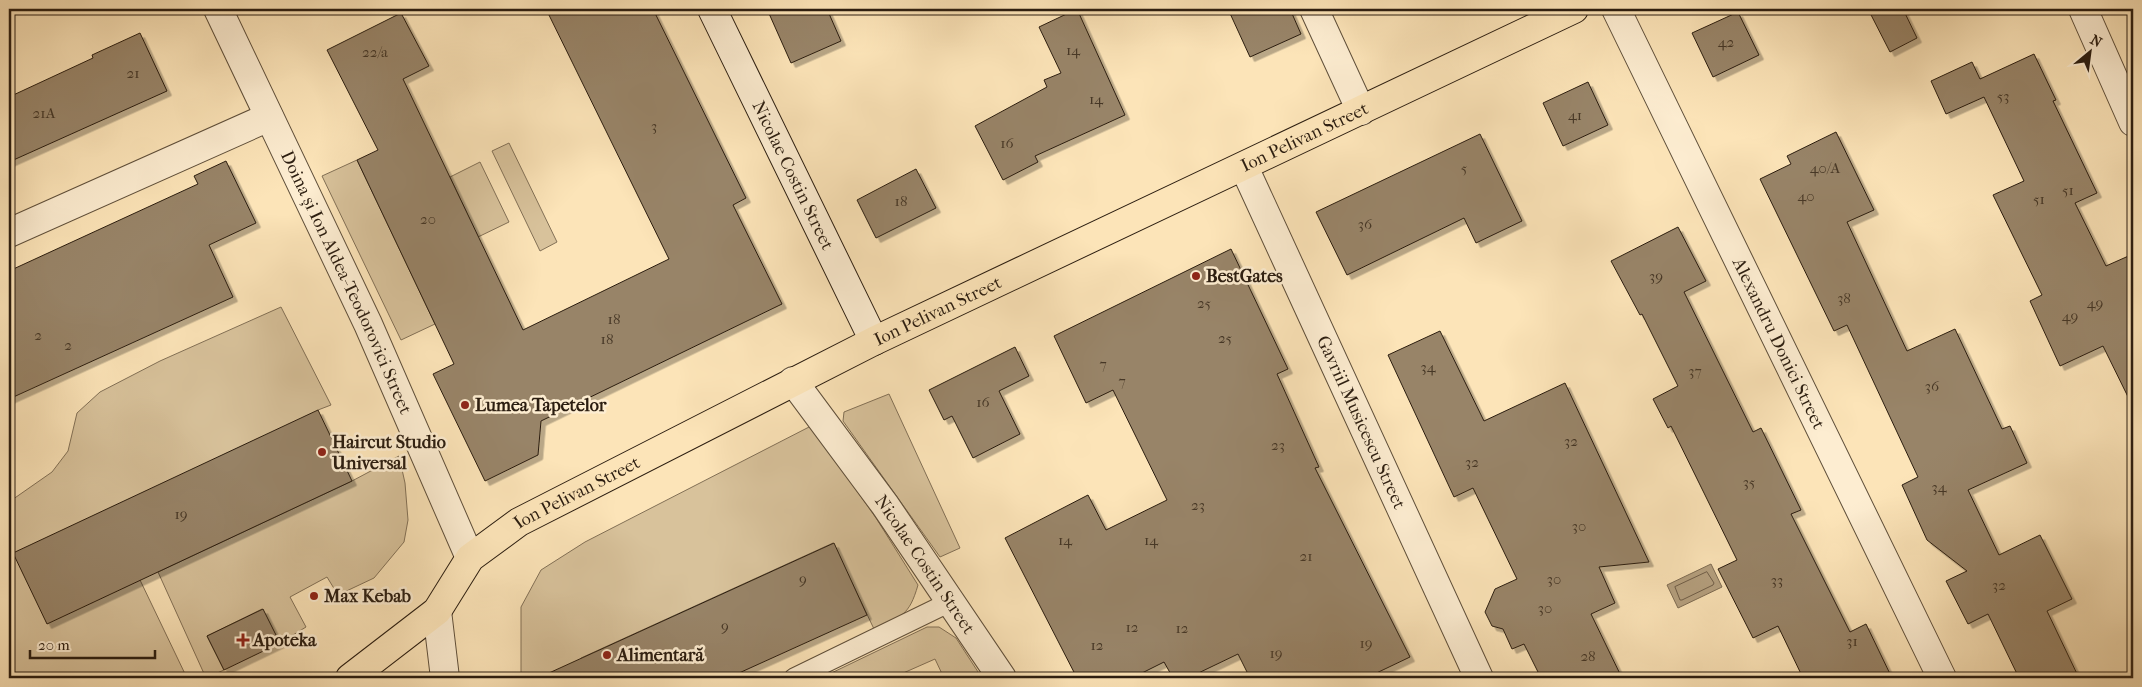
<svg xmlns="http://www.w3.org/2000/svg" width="2142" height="687" font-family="'IM FELL French Canon',serif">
	<defs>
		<filter id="shadow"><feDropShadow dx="4.5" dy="4.5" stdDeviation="0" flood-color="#0004"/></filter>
	</defs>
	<rect width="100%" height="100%" fill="#fce4b8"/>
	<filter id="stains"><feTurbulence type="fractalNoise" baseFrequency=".004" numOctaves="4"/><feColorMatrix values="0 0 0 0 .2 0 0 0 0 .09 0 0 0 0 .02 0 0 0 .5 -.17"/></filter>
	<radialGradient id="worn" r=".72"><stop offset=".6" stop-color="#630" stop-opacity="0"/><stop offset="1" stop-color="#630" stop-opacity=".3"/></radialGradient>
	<!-- green -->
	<path fill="#d8c29b" stroke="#827056" d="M509 143 557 242 540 251 492 151Z
		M357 160 435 324 401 340 322 176Z
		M480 162 509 222 478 237 450 177Z
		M281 307 331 405 318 410 140 580 187 678H9V571L11 569 9 564V502L52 472 68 451 77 413 100 392 160 361Z
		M889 394 960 548 940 557 843 421 844 412Z
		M811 426 876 518 918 585C909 616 902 616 874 629L833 543 581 658 590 678H521V607L541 570 585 542Z
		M399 456 405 483 408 520 404 542 374 578 338 595 327 577 290 597 306 627 280 643 262 609 207 636 224 670 206 678 158 572 352 481Z
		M927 627H939L956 638 982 678H944L935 659 892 678H821Z"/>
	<!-- water -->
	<path fill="#b5a07f" stroke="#7e6c53" d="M1711 564 1722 587 1678 608 1667 585Z"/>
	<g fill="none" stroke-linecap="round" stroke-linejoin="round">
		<!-- shore -->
		<path stroke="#705e48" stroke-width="1" d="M1707 572 1714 583 1713 585 1682 600H1680L1675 587Z"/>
	</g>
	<!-- building -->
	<path fill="#988467" stroke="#2b1d10" filter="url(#shadow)" d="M546 9H653L746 198 733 205 782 304 541 421 538 455 485 481 433 374 454 364 357 160 378 150 327 50 401 13 429 66 403 79 523 330 669 259Z
		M767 9H827L841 41 791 63Z
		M1077 9 1125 115 1035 156 1038 162 1003 180 975 126 1047 87 1044 80 1061 73 1039 27Z
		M1228 9H1290L1301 34 1250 57Z
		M1868 9H1903L1917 38 1890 52Z
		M1738 12 1759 55 1713 77 1692 33Z
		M140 33 167 91 9 162V97L93 58 92 55Z
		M2034 54 2056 100 2053 101 2097 193 2075 203 2106 266 2133 254V407L2103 346 2060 366 2030 301 2042 295 1993 195 2024 181 1984 97 1946 114 1931 81 1972 62 1980 79Z
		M1588 82 1608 125 1563 146 1543 103Z
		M1836 132 1874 210 1847 222 1907 351 1955 329 2002 429 2010 426 2027 463 1968 490 1999 555 2040 535 2072 599 2047 611 2079 678H2019L1988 614 1968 624 1946 581 1967 571 1927 540 1902 485 1918 477 1847 325 1834 331 1760 179 1791 164 1787 156Z
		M1480 134 1522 221 1476 243 1464 218 1347 275 1316 212Z
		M226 161 256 223 209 245 233 297 9 399V271L198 184 194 176Z
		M916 169 936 208 876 238 857 200Z
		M1678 227 1706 281 1684 292 1753 432 1761 428 1801 510 1791 514 1850 632 1866 624 1892 678H1803L1778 626 1753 638 1718 569 1737 560 1671 426 1668 428 1653 399 1678 386 1642 314 1640 315 1611 261Z
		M1231 249 1288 369 1277 374 1319 467 1315 468 1410 657 1366 678H1250L1238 654 1188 678H1173L1164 662 1132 678H1077L1005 538 1088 495 1106 530 1167 500 1113 390 1086 403 1054 336Z
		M1440 331 1484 421 1565 383 1649 562 1599 567 1615 603 1591 614 1622 678H1541L1524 644 1512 649 1503 629 1492 626 1485 612 1495 589 1517 579 1473 488 1454 497 1388 355Z
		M1015 347 1029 376 999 391 1020 434 973 458 952 416 944 420 929 390Z
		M318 410 352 481 47 624 13 553Z
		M834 543 867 615 728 678H538Z
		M263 609 280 643 224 670 207 636Z"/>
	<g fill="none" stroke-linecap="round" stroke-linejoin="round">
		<defs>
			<path id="service" d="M794 678 950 602"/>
			<g id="minor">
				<path id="s1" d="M218 9 368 324 470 558"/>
				<path d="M1314 9 1361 111"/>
				<path id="s2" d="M1616 9 1942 678"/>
				<path d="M2083 9 2133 122"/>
				<path id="s3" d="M1244 167 1479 678"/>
				<path d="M9 233 269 117"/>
				<path id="s4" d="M793 381 885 505 1002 678"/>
				<path d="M437 611 445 678"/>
			</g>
			<g id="secondary">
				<path id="s5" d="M712 9 874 341"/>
			</g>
			<g id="primary">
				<path id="s6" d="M350 678 437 611 470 558 519 522 874 341 1574 9"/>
			</g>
		</defs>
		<!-- service casing -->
		<use href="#service" stroke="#5f4f3a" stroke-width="21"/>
		<!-- minor casing -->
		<use href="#minor" stroke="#5f4f3a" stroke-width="30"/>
		<!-- secondary casing -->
		<use href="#secondary" stroke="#2b1d10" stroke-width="30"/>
		<!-- primary casing -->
		<use href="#primary" stroke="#2b1d10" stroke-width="30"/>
		<!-- service -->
		<use href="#service" stroke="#fdedd1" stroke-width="19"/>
		<!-- minor -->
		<use href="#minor" stroke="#fdedd1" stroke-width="28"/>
		<!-- secondary -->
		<use href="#secondary" stroke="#fdedd1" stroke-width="28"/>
		<!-- primary -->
		<use href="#primary" stroke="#fce4b8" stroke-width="28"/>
	</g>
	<!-- markers -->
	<g fill="#8f2418" stroke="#fdedd1" stroke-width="2">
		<circle cx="1196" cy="276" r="5"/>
		<circle cx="465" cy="405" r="5"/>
		<circle cx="322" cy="452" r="5"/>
		<circle cx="314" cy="596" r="5"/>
		<path d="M240.5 632.5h5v5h5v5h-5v5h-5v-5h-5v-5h5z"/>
		<circle cx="607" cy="655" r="5"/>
	</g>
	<g text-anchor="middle" stroke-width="5" stroke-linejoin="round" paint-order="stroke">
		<!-- number labels -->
		<g font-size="15" fill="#463726">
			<text x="1726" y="47">42</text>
			<text x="1073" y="55">14</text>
			<text x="375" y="57">22/a</text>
			<text x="133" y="78">21</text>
			<text x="2003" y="101">53</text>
			<text x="1096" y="104">14</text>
			<text x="44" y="118">21A</text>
			<text x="1575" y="120">41</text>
			<text x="654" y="131">3</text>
			<text x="1007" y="148">16</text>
			<text x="1464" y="173">5</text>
			<text x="1825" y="173">40/A</text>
			<text x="2068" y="195">51</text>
			<text x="1806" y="201">40</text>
			<text x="2039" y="204">51</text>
			<text x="901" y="206">18</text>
			<text x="428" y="224">20</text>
			<text x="1365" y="229">36</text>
			<text x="1656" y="281">39</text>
			<text x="1844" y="303">38</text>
			<text x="1204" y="308">25</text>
			<text x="2095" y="308">49</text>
			<text x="2070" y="321">49</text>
			<text x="614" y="324">18</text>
			<text x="38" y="340">2</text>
			<text x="1225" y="343">25</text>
			<text x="607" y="344">18</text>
			<text x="68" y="350">2</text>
			<text x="1103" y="369">7</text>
			<text x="1428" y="372">34</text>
			<text x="1695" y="376">37</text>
			<text x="1122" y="386">7</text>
			<text x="1932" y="391">36</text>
			<text x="983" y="407">16</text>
			<text x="1571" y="446">32</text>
			<text x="1278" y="450">23</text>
			<text x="1472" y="467">32</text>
			<text x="1749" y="487">35</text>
			<text x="1939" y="492">34</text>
			<text x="1198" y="510">23</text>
			<text x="181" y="519">19</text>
			<text x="1579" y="531">30</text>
			<text x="1065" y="545">14</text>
			<text x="1151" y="545">14</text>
			<text x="1306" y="561">21</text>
			<text x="803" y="584">9</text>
			<text x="1554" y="584">30</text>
			<text x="1777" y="585">33</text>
			<text x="1999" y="590">32</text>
			<text x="1545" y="613">30</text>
			<text x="725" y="631">9</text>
			<text x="1132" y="632">12</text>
			<text x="1182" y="633">12</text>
			<text x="1852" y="646">31</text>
			<text x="1366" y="648">19</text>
			<text x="1097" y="650">12</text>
			<text x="1276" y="658">19</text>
			<text x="1588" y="661">28</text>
		</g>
		<!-- street labels -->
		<g font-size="18" fill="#2b1d10" stroke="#fdedd1">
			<text dy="6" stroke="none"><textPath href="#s6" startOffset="1108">Ion Pelivan Street</textPath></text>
			<text dy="6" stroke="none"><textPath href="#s5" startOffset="185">Nicolae Costin Street</textPath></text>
			<text dy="6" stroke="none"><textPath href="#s1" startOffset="302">Doina și Ion Aldea-Teodorovici Street</textPath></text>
			<text dy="6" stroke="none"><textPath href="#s6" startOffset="702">Ion Pelivan Street</textPath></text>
			<text dy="6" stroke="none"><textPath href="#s2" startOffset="372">Alexandru Donici Street</textPath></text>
			<text dy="6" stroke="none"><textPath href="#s3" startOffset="281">Gavriil Musicescu Street</textPath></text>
			<text dy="6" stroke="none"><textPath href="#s6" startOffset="298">Ion Pelivan Street</textPath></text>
			<text dy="6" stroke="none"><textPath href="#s4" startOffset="226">Nicolae Costin Street</textPath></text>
		</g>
		<!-- poi labels -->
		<g font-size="18" font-weight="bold" fill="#2b1d10" stroke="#fdedd1" text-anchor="start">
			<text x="1206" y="282">BestGates</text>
			<text x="475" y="411">Lumea Tapetelor</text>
			<text x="332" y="448">Haircut Studio<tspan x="332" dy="21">Universal</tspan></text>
			<text x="324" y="602">Max Kebab</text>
			<text x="253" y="646">Apoteka</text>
			<text x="617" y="661">Alimentară</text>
		</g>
	</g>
	<!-- margin -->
	<rect width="2142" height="687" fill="none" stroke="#fce4b8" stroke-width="30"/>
	<rect x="10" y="10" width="2122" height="667" fill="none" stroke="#2b1d10" stroke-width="2.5"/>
	<rect x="15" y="15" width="2112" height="657" fill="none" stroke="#2b1d10"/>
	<!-- north arrow -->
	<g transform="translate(2090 52) rotate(29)" stroke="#fdedd1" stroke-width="4" paint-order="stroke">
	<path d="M0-4L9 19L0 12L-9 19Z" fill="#2b1d10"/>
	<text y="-8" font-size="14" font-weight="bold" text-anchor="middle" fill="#2b1d10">N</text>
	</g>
	<!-- scale -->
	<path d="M30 650v8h125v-8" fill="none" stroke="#2b1d10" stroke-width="2.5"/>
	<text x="38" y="650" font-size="15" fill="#2b1d10" stroke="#fdedd1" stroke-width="4" paint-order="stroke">20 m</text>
	<rect width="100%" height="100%" filter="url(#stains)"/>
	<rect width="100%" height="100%" fill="url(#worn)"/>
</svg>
